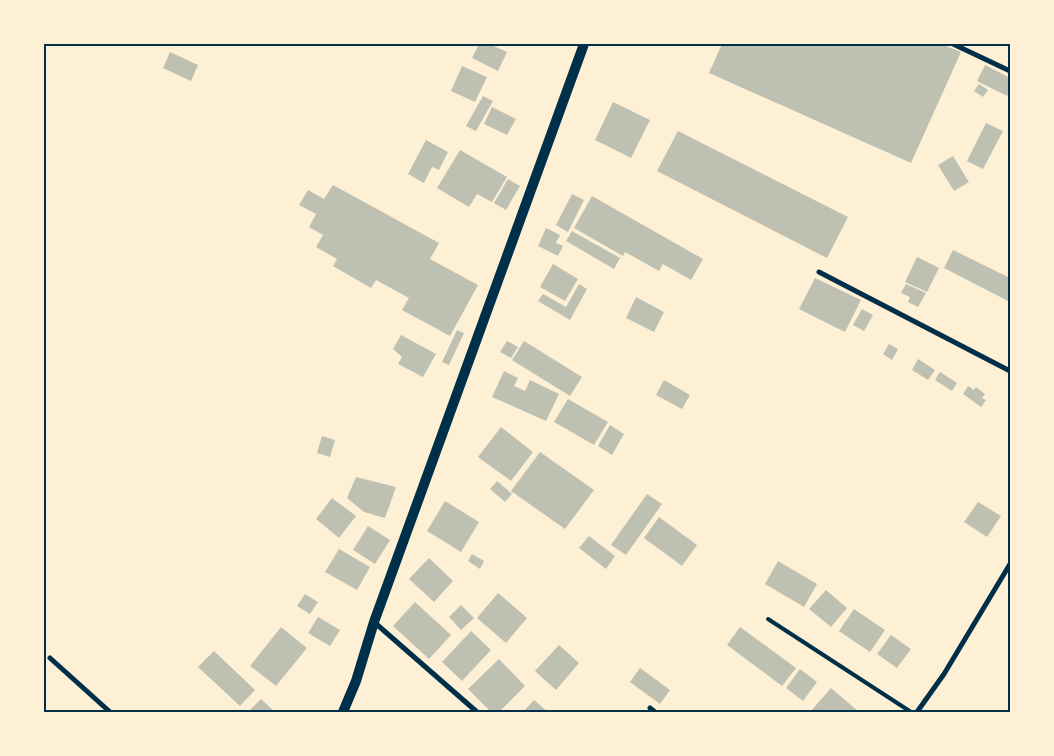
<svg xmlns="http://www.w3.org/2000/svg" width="1054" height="756" font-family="Rubik,sans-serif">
	<rect width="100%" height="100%" fill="#fdf0d5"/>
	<!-- building -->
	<path fill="#bec0b2" d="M479 44H489L507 52 498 71 472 58Z
		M722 44H941L961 52 911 163 709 73Z
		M170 52 198 65 191 81 163 68Z
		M985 65 1010 78V90L1007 96 977 81Z
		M462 66 487 77 475 102 451 91Z
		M979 84 988 90 983 97 974 91Z
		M483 96 493 101 476 131 466 126Z
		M613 102 650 120 631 158 595 140Z
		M492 107 516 119 507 135 484 124Z
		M986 123 1003 131 983 169 967 161Z
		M678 131 848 217 827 258 657 171Z
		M426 140 448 152 439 170 432 167 424 183 408 174Z
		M460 150 507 177 492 202 477 194 469 207 437 188Z
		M953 156 969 182 954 191 938 165Z
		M508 179 520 186 506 210 494 203Z
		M333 185 439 243 430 259 478 285 450 336 402 310 409 298 376 280 371 288 333 266 337 259 316 247 323 235 309 227 316 214 299 205 308 190 324 199Z
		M572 194 584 200 568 232 556 225Z
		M592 196 703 259 691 280 663 264 659 271 625 252 623 256 574 228Z
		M546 228 560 235 556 243 563 246 558 256 538 246Z
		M572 231 620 258 614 269 566 241Z
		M953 250 1010 278V302L944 268Z
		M917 257 939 268 927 292 905 282Z
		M553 264 578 279 565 301 540 287Z
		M815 278 861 300 845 332 799 309Z
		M579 284 587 289 570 320 538 301 543 294 566 307Z
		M906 284 926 293 918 307 908 302 910 297 901 293Z
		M636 297 664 312 654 332 626 318Z
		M862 309 873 315 864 331 853 325Z
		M457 330 464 333 449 365 442 362Z
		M401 335 436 354 423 377 398 364 402 357 393 349Z
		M507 341 518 347 511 358 500 352Z
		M524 341 582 377 570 396 512 360Z
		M889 344 898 349 892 360 883 354Z
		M918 359 935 370 928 380 912 370Z
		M504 371 518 378 514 386 525 391 530 380 559 394 546 421 492 397Z
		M940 372 957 383 952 391 935 380Z
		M664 380 690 395 682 409 656 395Z
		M968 386 974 390 976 387 985 394 982 398 986 400 981 407 963 394Z
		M568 399 608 422 594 445 554 422Z
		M610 425 624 434 612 455 598 446Z
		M501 427 533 452 511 481 478 457Z
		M322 436 335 440 330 457 317 453Z
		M540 452 594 490 565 529 511 491Z
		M356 477 396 487 385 518 364 512 347 498Z
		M497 481 512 494 505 502 490 489Z
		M647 494 662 504 626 555 611 545Z
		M332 498 356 516 339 538 316 519Z
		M445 501 479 522 461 552 427 531Z
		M978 502 1001 516 987 537 964 522Z
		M659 517 697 545 682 566 644 538Z
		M368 526 390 540 375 564 353 550Z
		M589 536 615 556 606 569 579 548Z
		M339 549 370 567 357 590 325 572Z
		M472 554 484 561 480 569 468 561Z
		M429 558 453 581 434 602 409 579Z
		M778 561 817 584 804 607 765 584Z
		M826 590 847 608 831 627 809 609Z
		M498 593 527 618 506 643 477 618Z
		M305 594 318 602 310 614 297 606Z
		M415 602 451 635 429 659 393 626Z
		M461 605 474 618 461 630 449 617Z
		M854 609 885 630 870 652 839 631Z
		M318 617 340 630 330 646 308 633Z
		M281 627 307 648 276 686 250 666Z
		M740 627 796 668 782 686 727 645Z
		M471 631 491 650 462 681 442 662Z
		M891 635 911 649 897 668 877 654Z
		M559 645 579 663 556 690 535 671Z
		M214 651 255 690 240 706 198 667Z
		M499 659 525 686 499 712H491L468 689Z
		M640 668 670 690 660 704 630 682Z
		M800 669 817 682 803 701 786 688Z
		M831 688 859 712H810Z
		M261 699 275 712H248Z
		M534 700 548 712H523Z"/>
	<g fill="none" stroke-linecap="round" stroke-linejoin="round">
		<!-- service -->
		<path stroke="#003049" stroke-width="4" d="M768 619 911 712"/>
		<!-- minor -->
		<path stroke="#003049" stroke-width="5" d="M953 44 1010 71
			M819 272 1010 371
			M374 622 477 712
			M50 658 110 712
			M650 708 655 712
			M917 712 944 674 1010 564"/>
		<!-- secondary -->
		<path stroke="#003049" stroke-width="10" d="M343 712 356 681 374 622 584 44"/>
	</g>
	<!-- border -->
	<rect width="1054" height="756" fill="none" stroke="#fdf0d5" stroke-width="90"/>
	<rect x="45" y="45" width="964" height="666" fill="none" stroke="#003049" stroke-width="2"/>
</svg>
